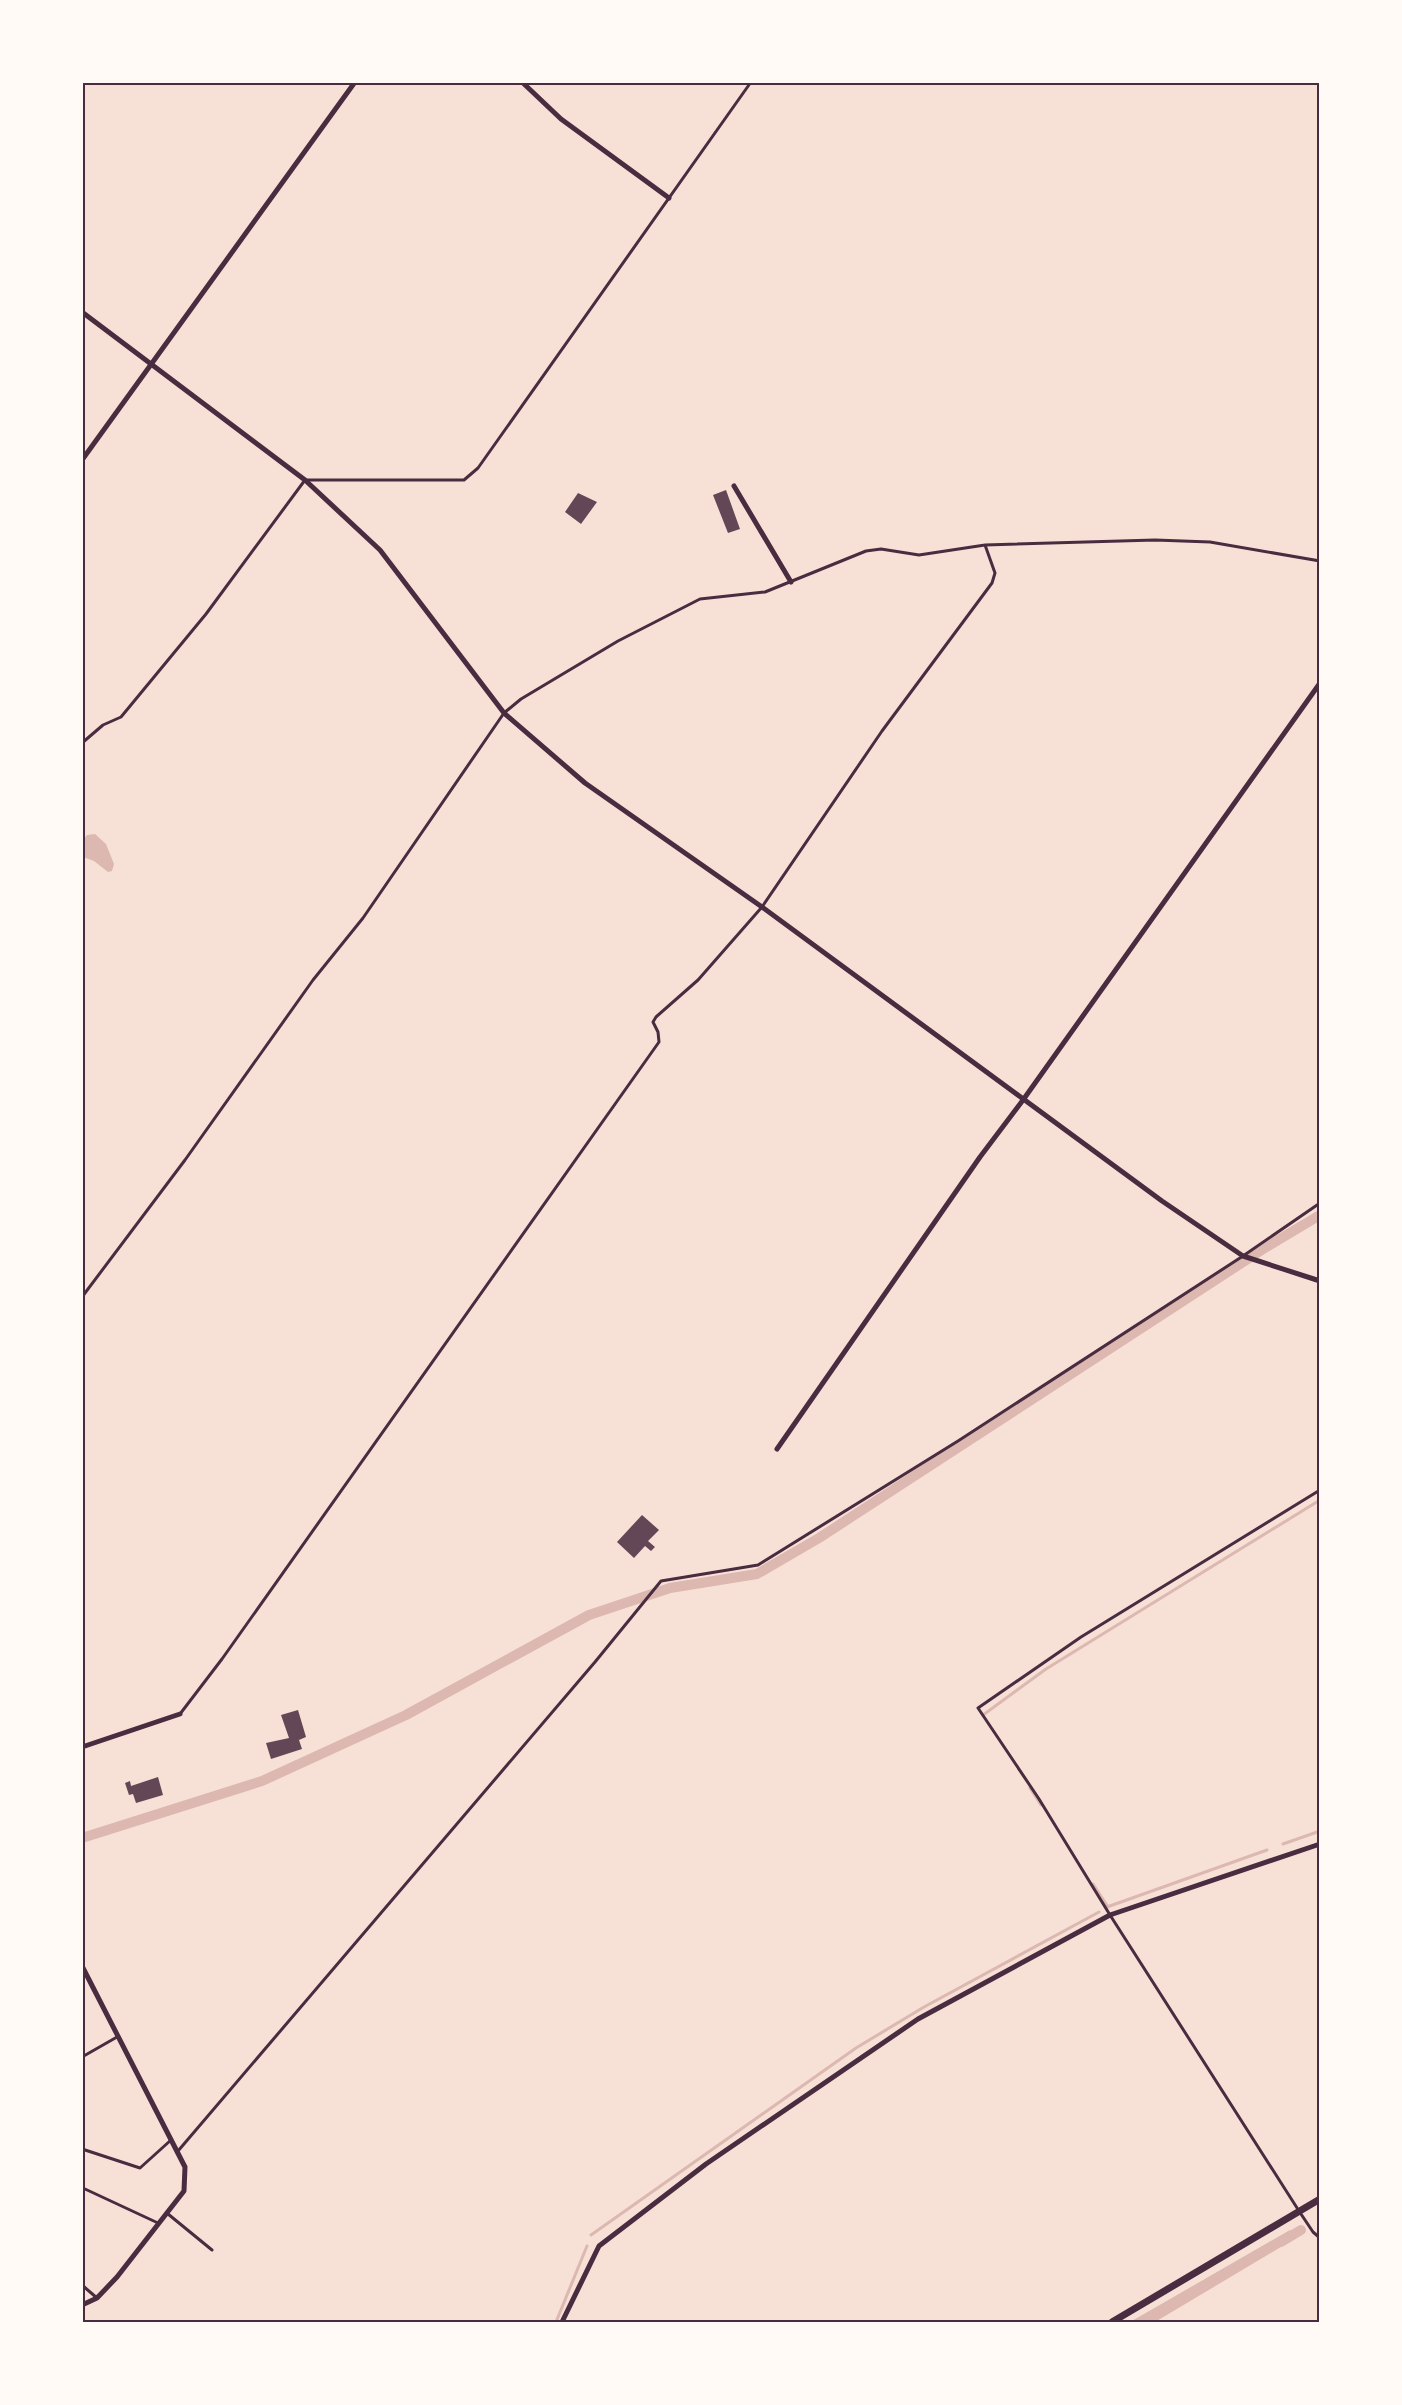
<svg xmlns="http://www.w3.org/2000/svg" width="1402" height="2405" font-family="Bitter,serif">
	<rect width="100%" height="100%" fill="#f7e1d7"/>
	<!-- water -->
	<path fill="#dcb8b0" d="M95 834 106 844 114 864 112 871 108 872 94 861 83 857V840L87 835Z
		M1290 2230 1296 2238 1155 2322H1130Z"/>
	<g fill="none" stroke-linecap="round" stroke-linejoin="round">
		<!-- stream -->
		<path stroke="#dcb8b0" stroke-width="3" d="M983 1715 1046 1669 1320 1500
			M1030 1788 1041 1805
			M1283 1844 1320 1831
			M1093 1884 1108 1907
			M1107 1907 1267 1850
			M591 2235 856 2048 924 2007 1099 1912
			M556 2322 587 2246"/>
		<!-- canal -->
		<path stroke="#dcb8b0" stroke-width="10" d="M82 1838 262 1781 406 1715 589 1615 670 1588 757 1574 819 1538 1263 1249 1320 1215
			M1281 2242 1301 2230"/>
	</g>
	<!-- building -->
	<path fill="#644757" d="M726 490 740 529 728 533 713 495Z
		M578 493 597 502 581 524 565 512Z
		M642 1515 659 1530 648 1541 655 1547 651 1551 645 1546 634 1558 617 1542Z
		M298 1710 306 1737 299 1740 302 1749 271 1759 266 1743 289 1738 281 1715Z
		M158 1777 163 1795 136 1803 133 1794 129 1795 125 1783 130 1781 131 1786Z"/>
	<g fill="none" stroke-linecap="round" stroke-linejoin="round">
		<!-- service -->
		<path stroke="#4a2c40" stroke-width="3" d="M82 743 103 725 121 717 206 614 305 480H464L478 468 751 82
			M82 1297 185 1160 313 980 363 918 504 713 521 699 618 641 700 599 765 592 866 551 881 549 919 555 985 545 1155 540 1210 542 1320 561
			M1320 1490 1081 1637 978 1708 1039 1799 1110 1915 1299 2211 1313 2232 1320 2238
			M180 1714 222 1659 659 1042 658 1032 653 1022 656 1017 698 980 762 907 882 731 992 583 995 573 985 545
			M82 2057 117 2037
			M82 2149 140 2168 171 2140
			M178 2151 595 1662 661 1581 758 1565 958 1441 1243 1256 1320 1203
			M85 2189 158 2223
			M168 2214 212 2250
			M82 2285 97 2298"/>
		<!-- minor -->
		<path stroke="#4a2c40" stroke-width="5" d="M522 82 561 119 669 198
			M82 312 305 480 380 550 504 713 585 783 762 907 1162 1201 1243 1256 1320 1281
			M82 460 355 82
			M734 486 791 582
			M777 1449 980 1157 1023 1100 1320 683
			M82 1747 180 1714
			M82 1966 185 2167 184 2191 117 2277 97 2298 82 2305
			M562 2322 599 2246 706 2164 918 2019 1110 1915 1320 1844"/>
		<!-- tertiary -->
		<path stroke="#4a2c40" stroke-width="7" d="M1112 2322 1320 2199"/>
	</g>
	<!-- border -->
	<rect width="1402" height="2405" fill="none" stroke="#fffaf5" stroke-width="168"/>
	<rect x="84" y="84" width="1234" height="2237" fill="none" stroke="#4a2c40" stroke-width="2"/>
</svg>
